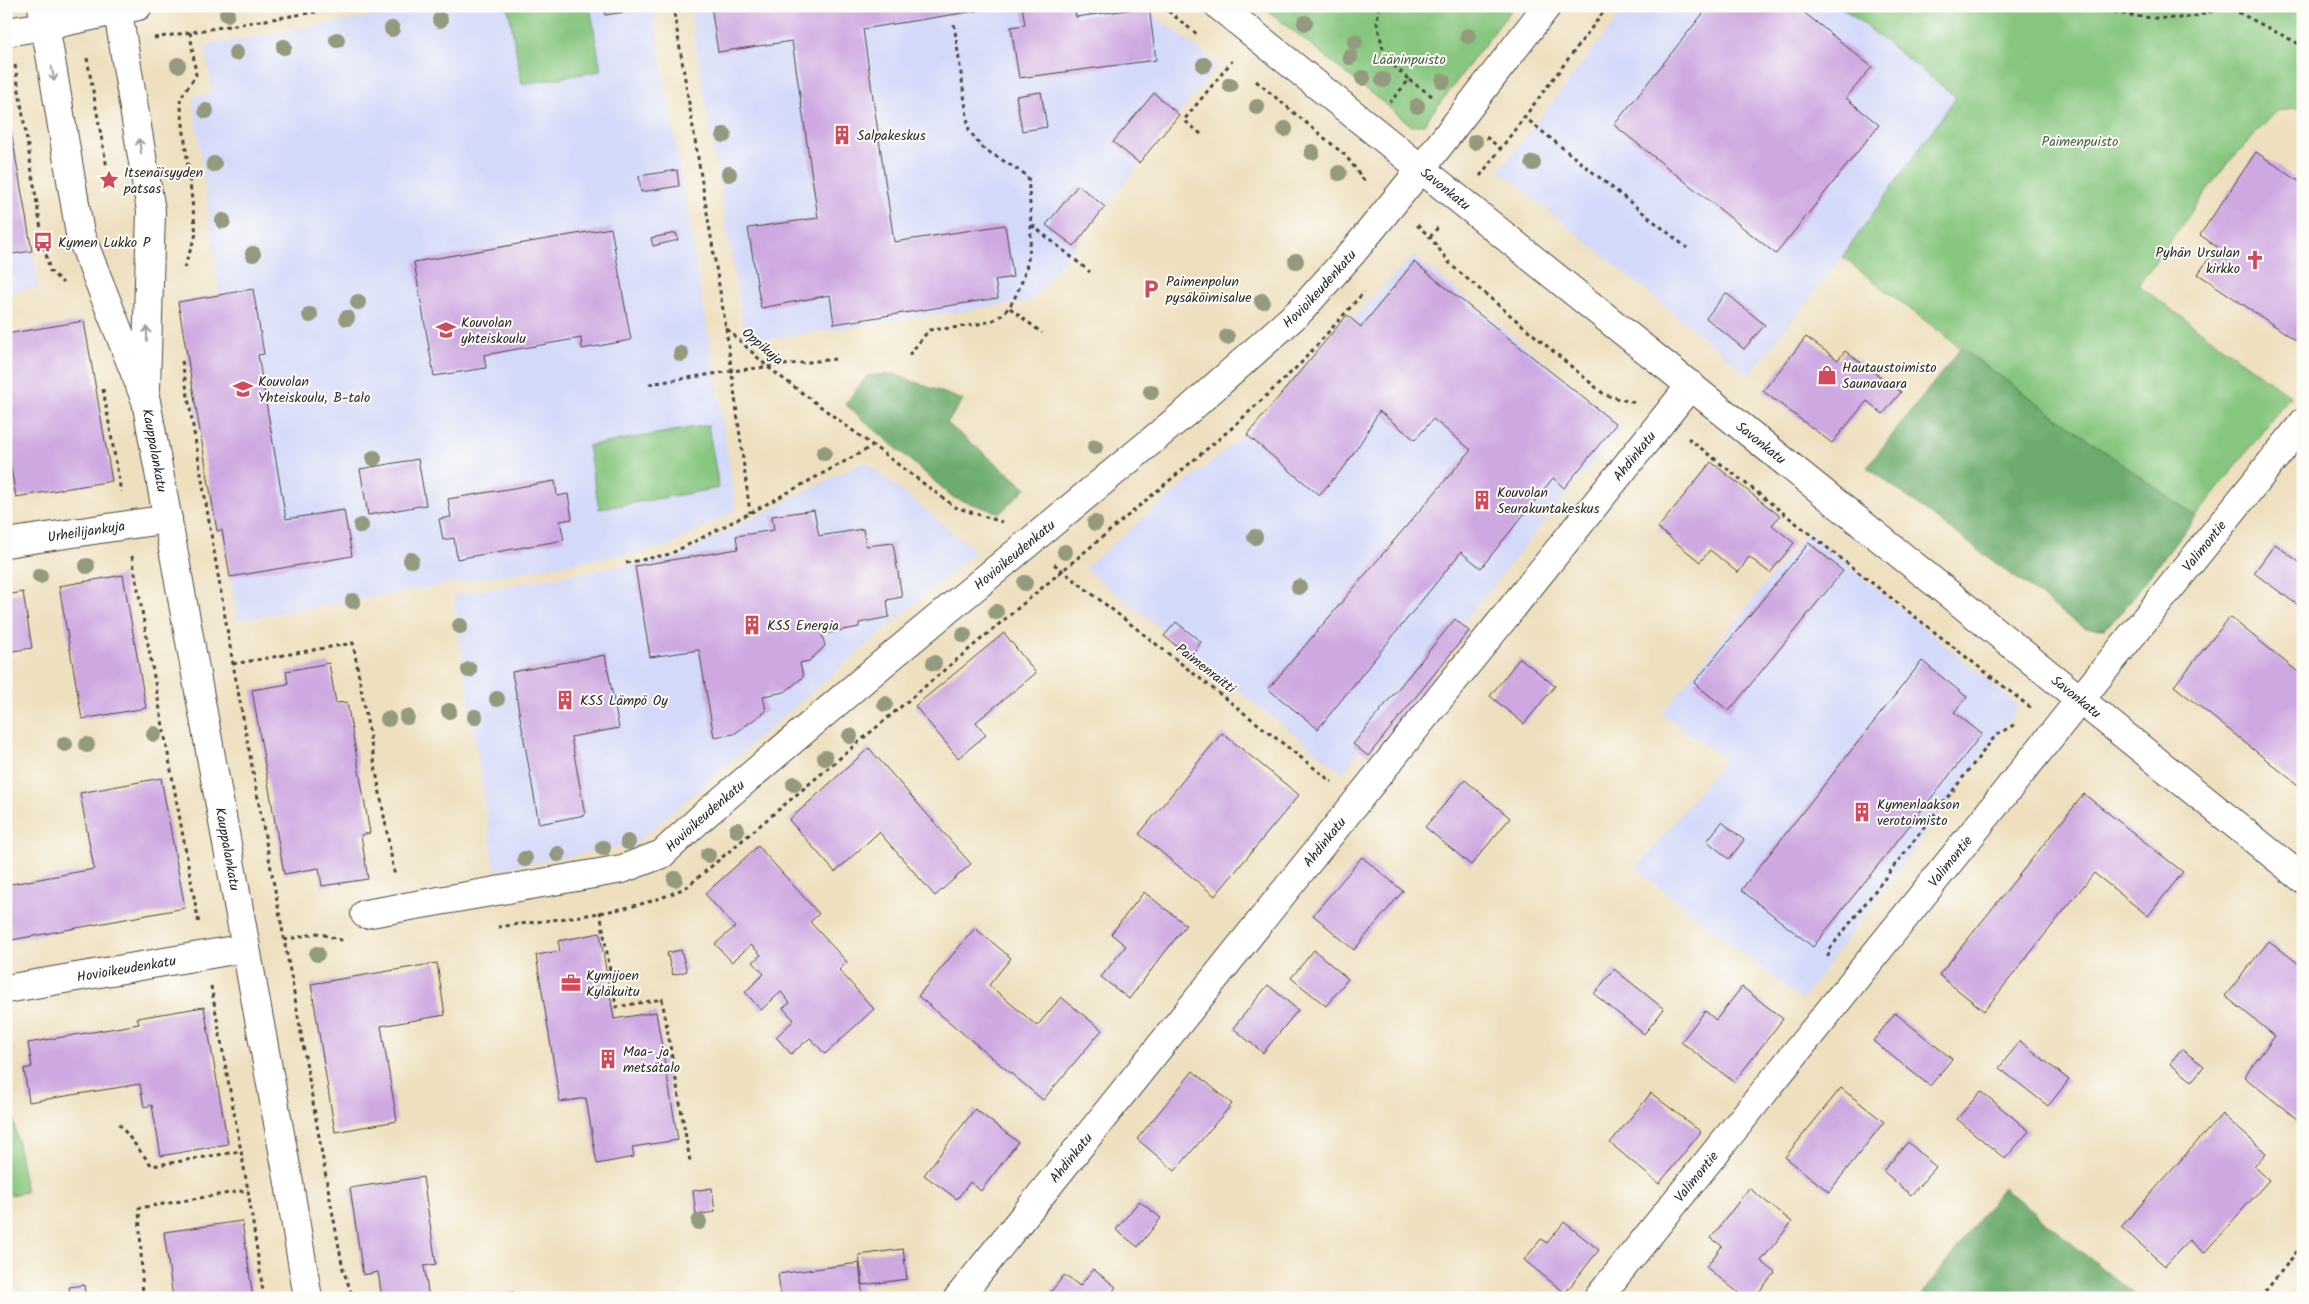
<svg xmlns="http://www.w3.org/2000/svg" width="2309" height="1304" font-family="Kalam,sans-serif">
	<rect width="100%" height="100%" fill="#fdfcf7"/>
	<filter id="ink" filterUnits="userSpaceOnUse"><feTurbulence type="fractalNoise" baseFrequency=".02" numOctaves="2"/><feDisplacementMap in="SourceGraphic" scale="10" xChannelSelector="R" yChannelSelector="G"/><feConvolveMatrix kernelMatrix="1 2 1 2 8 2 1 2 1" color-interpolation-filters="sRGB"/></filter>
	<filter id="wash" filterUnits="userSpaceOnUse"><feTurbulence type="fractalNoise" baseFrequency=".0096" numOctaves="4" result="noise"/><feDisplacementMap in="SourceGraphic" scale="20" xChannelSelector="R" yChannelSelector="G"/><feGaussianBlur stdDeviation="1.12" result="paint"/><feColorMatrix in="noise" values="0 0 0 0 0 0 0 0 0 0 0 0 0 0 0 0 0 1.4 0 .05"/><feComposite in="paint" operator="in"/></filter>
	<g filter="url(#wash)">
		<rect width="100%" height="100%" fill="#eedfbe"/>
		<!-- built -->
		<path fill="#d3d9f9" d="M433 6H652L718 390 736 510 667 547 238 620 222 530 217 531 182 304 220 297 193 97 212 93 205 45Z
			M689 6H1143L1218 65 1031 301 746 342Z
			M1627 6H1840L1956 97 1842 257 1749 375 1499 170Z
			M6 96 39 287 6 293Z
			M1413 255 1622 425 1343 773 1084 568 1242 436Z
			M865 461 976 551 635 844 495 870 453 595 678 556Z
			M1807 531 2019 706 1802 1000 1636 869 1725 759 1662 714Z"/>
		<!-- green -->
		<path fill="#86c67e" stroke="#587854" d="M508 6H590L601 71 522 84Z
			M1262 6H1514L1424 124 1412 126Z
			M1840 6H2303V108L2277 111 2224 167 2138 285 2290 396 2196 517 1961 348 1842 257 1956 97Z
			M708 425 719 488 599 509 588 446Z
			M6 1075 26 1192 6 1196Z"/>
		<!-- forest -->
		<path fill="#6cab6d" stroke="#4c6b4c" d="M1961 348 2196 517 2119 615 2104 629 2085 628 2071 619 1867 467Z
			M894 374 963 400 947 423 1026 488 1000 513 954 498 845 404 867 376Z
			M2003 1187 2138 1298H1919Z"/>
		<g id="blocks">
			<!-- building -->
			<path fill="#cea9e1" d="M604 6H624L625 12 605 15Z
				M711 6H1006L863 29 894 242 1005 225 1013 277 995 280 998 298 834 324 830 295 761 308 748 228 818 218 792 41 718 52Z
				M1022 6H1074L1076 17 1149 7 1156 60 1019 78 1011 27 1025 25Z
				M1709 6H1796L1872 67 1846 98 1879 125 1776 254 1614 125Z
				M1041 92 1047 127 1022 131 1016 96Z
				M1154 93 1179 115 1139 163 1113 142Z
				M6 102 32 251 6 255Z
				M2256 152 2303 184V345L2198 274 2217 247 2200 235Z
				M677 170 679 186 641 192 639 176Z
				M1078 185 1105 207 1074 246 1046 225Z
				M611 228 631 340 582 349 581 338 484 355 486 368 434 376 414 262Z
				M676 233 678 240 653 246 651 238Z
				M1414 262 1616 424 1564 488 1553 478 1481 568 1461 552 1318 729 1268 689 1471 450 1433 419 1415 440 1379 411 1363 439 1345 466 1319 495 1247 435 1347 315 1361 327Z
				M253 289 264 354 258 355 286 519 344 510 352 556 230 577 222 530 217 531 178 302Z
				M1726 293 1765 325 1744 349 1706 318Z
				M84 321 112 481 16 497 6 439V334Z
				M1806 337 1838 360 1845 351 1901 392 1883 414 1867 401 1832 443 1763 391Z
				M418 459 426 505 368 515 360 469Z
				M1711 462 1780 516 1772 525 1794 543 1770 573 1749 557 1738 573 1710 550 1700 562 1658 528Z
				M555 481 557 496 568 494 572 519 560 521 564 540 457 559 454 538 443 540 439 519 451 517 448 499Z
				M814 510 819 536 863 529 866 546 893 543 902 597 887 600 889 617 859 623V627L822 634 825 646 809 661 800 663 803 677 785 692 763 696 766 711 734 734 714 737 699 650 650 657 635 566 738 549 736 536 774 530 772 516Z
				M1809 543 1843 571 1729 711 1694 683Z
				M2275 544 2303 565V609L2254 573Z
				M123 575 146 708 82 719 59 586Z
				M23 592 32 648 6 652V595Z
				M2230 617 2303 676V789L2174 686Z
				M1455 619 1469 631 1368 756 1353 744Z
				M1176 622 1201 642 1190 657 1164 636Z
				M1004 633 1036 673 976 722 986 735 958 758 915 706Z
				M605 655 619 728 571 737 585 815 539 824 512 672Z
				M1520 658 1555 686 1524 724 1490 696Z
				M1922 661 1967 697 1954 712 1982 734 1813 947 1741 890Z
				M329 663 336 703 347 702 370 833 361 835 368 879 322 886 319 868 284 874 252 690 288 684 286 671Z
				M1222 733 1299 795 1215 896 1139 834Z
				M869 748 971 864 935 896 879 832 835 872 789 820Z
				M161 778 185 908 6 941V885L94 869 80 793Z
				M1465 780 1510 818 1471 865 1425 827Z
				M2084 794 2183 872 2148 916 2094 873 1984 1011 1939 975Z
				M1722 822 1744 840 1729 859 1707 841Z
				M758 846 819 914 810 922 847 962 839 970 874 1009 825 1054 810 1038 791 1054 776 1037 794 1020 783 1008 790 1003 781 992 761 1010 745 992 764 974 753 962 761 955 751 945 732 962 715 944 735 927 705 894Z
				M1362 857 1403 891 1354 950 1313 915Z
				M1144 892 1186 925 1129 999 1101 977 1126 946 1111 934Z
				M975 928 1011 958 989 985 1037 1026 1061 997 1102 1030 1043 1100 918 996Z
				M600 933 614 1019 656 1012 678 1140 632 1147 634 1157 597 1164 586 1098 560 1102 536 955 560 951 558 941Z
				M2269 941 2303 967 2302 1123 2244 1077 2275 1036 2225 996Z
				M681 950 687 971 673 975 667 953Z
				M1314 950 1348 979 1326 1006 1291 978Z
				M437 963 445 1015 381 1026 397 1121 335 1132 311 984Z
				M1614 969 1664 1009 1644 1034 1594 994Z
				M1268 985 1298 1010 1263 1053 1233 1028Z
				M1742 987 1783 1019 1734 1082 1681 1042 1705 1011 1716 1020Z
				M204 1007 228 1144 161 1156 152 1105 144 1107 140 1084 29 1102 24 1069 32 1067 28 1043 139 1024 137 1018Z
				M1895 1013 1952 1059 1930 1086 1873 1041Z
				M2020 1041 2069 1080 2048 1106 1999 1068Z
				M2181 1049 2204 1066 2192 1081 2170 1064Z
				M1193 1071 1232 1104 1175 1171 1137 1139Z
				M1841 1088 1884 1122 1829 1192 1785 1157Z
				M1981 1091 2029 1131 2005 1159 1957 1119Z
				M1651 1093 1701 1132 1659 1184 1610 1143Z
				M975 1109 1018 1142 981 1191 970 1182 957 1199 924 1175Z
				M2222 1114 2266 1153 2254 1166 2269 1180 2204 1253 2189 1240 2165 1266 2121 1227Z
				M1908 1142 1936 1167 1911 1195 1883 1171Z
				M423 1177 436 1264 424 1266 429 1298H382L378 1272 363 1275 350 1188Z
				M712 1188 715 1212 696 1215 693 1191Z
				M1749 1188 1792 1222 1761 1261 1775 1272 1754 1298H1745L1706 1267 1722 1246 1711 1238Z
				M1139 1201 1161 1218 1138 1247 1116 1230Z
				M242 1221 253 1298H173L164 1232Z
				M1564 1222 1599 1250 1565 1293 1524 1260 1541 1239 1547 1243Z
				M903 1249 907 1279 863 1285 859 1255Z
				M859 1263 863 1298H781L778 1274Z
				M1093 1269 1116 1287 1108 1298H1046L1064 1275 1080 1286Z
				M84 1285 86 1298H71L69 1287Z
				M514 1292 515 1298H489V1297Z"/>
		</g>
	</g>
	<g filter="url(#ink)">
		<use href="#blocks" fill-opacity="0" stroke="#484641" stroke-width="1"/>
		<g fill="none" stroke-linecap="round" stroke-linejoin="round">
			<defs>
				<g id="minor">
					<path id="s1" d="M1219 6 2303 879"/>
					<path id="s2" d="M6 543 168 519"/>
					<path id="s3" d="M365 914 622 869 662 854 701 818 881 665 1190 409 1300 311 1353 252 1421 169 1547 6"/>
					<path id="s4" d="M6 989 246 948"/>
					<path id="s5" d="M958 1298 1691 385"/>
					<path id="s6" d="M1598 1298 2303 423"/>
				</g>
				<g id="major">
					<path id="s7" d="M42 6 80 234 146 401 289 1183 308 1298"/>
					<path d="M117 6 151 211 146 389"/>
					<path d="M6 32 45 26 138 6"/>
				</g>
			</defs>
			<!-- minor casing -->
			<use href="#minor" stroke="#484641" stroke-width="30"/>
			<!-- major casing -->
			<use href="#major" stroke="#484641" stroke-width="30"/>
			<!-- path -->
			<path stroke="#484641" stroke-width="3" stroke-dasharray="4 4" stroke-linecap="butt" d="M673 6 726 328 769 368 955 507 1002 522
				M1162 6 1198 35
				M1379 6 1377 23 1385 57 1409 80 1390 102
				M2099 6C2123 18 2169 21 2196 16 2206 13 2216 10 2226 6L2303 46
				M1074 7 1081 6
				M154 38 353 6
				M87 58 107 168
				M15 65 43 242 50 271 63 283
				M1409 80 1435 98
				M1256 81 1346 156 1366 183
				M1523 116 1687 248
				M1201 134 1184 120 1232 61
				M1486 137 1500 148
				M1480 176 1608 6
				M1032 225 1090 272
				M1417 225 1430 237 1451 265 1605 395 1636 403
				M1430 237 1440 225
				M184 268 196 234 180 99 196 75 190 32
				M1010 308 1042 333
				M726 328 750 513
				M909 355 929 330C949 328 971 327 990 321 1002 318 1011 306 1016 295 1036 254 1031 220 1028 176L981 147 969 130 954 24
				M182 361 233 664 293 987 326 1177 343 1269 353 1298
				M649 384 732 371 835 359
				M103 389 121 492
				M1688 438 2031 708
				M132 556 199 924
				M626 563 670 554 750 513 873 446
				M1054 564 1332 782
				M233 664 353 643 395 877
				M600 911 616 1007 662 999 690 1161
				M498 927C557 918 636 914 688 886L1233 427 1300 364 1364 292
				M284 940 318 933 344 941
				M1828 957 1829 950 1996 735 2017 723
				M211 986 248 1190 264 1298
				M119 1124 152 1166 241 1151
				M143 1298 139 1208 248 1190
				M2260 1298 2303 1244"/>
			<!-- minor -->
			<use href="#minor" stroke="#fff" stroke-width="28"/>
			<!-- major -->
			<use href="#major" stroke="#fff" stroke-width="28"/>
		</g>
		<!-- trees -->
		<g fill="#949a7d">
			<circle cx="227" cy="14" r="8"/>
			<circle cx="440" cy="20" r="8"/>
			<circle cx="1305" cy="23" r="8"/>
			<circle cx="392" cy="29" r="8"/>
			<circle cx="1468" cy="36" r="8"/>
			<circle cx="337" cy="40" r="8"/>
			<circle cx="1355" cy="42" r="8"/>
			<circle cx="284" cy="47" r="8"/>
			<circle cx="236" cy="53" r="8"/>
			<circle cx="1350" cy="57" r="8"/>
			<circle cx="178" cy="65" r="8"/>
			<circle cx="1204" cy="65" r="8"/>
			<circle cx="1363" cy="78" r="8"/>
			<circle cx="1383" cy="80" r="8"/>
			<circle cx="1443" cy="81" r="8"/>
			<circle cx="1230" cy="85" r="8"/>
			<circle cx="1417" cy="106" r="8"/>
			<circle cx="1257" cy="107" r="8"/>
			<circle cx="206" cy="111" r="8"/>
			<circle cx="1285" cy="129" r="8"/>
			<circle cx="724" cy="135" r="8"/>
			<circle cx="1475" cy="142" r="8"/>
			<circle cx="1312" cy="152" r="8"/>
			<circle cx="1533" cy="163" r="8"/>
			<circle cx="214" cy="164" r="8"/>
			<circle cx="1339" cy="173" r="8"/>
			<circle cx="729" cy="174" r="8"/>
			<circle cx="223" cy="221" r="8"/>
			<circle cx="253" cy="254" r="8"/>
			<circle cx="1296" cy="261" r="8"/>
			<circle cx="1262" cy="301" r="8"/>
			<circle cx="358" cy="302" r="8"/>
			<circle cx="310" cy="315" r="8"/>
			<circle cx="347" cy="318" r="8"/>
			<circle cx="1227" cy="337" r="8"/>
			<circle cx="681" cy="354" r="8"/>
			<circle cx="1151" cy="392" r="8"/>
			<circle cx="1095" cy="447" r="8"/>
			<circle cx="824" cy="453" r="8"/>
			<circle cx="374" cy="458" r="8"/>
			<circle cx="1095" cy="523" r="8"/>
			<circle cx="361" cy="526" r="8"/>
			<circle cx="1255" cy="537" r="8"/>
			<circle cx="1065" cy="552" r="8"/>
			<circle cx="411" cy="560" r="8"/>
			<circle cx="87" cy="566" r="8"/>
			<circle cx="40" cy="576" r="8"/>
			<circle cx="1025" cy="583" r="8"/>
			<circle cx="1299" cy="587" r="8"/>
			<circle cx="353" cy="601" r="8"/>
			<circle cx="996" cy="612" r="8"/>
			<circle cx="460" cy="626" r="8"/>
			<circle cx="964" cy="635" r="8"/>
			<circle cx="934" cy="663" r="8"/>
			<circle cx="469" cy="670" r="8"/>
			<circle cx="497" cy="699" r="8"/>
			<circle cx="885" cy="704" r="8"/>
			<circle cx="449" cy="711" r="8"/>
			<circle cx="407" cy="717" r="8"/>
			<circle cx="475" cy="717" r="8"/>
			<circle cx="388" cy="719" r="8"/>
			<circle cx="154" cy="734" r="8"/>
			<circle cx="850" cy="736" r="8"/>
			<circle cx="65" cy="744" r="8"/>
			<circle cx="87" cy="745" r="8"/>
			<circle cx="825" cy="758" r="8"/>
			<circle cx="794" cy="784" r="8"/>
			<circle cx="737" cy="830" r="8"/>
			<circle cx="628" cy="842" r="8"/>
			<circle cx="603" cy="848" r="8"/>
			<circle cx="558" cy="854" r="8"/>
			<circle cx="708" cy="855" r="8"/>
			<circle cx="525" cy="859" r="8"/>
			<circle cx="675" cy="879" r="8"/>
			<circle cx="317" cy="954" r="8"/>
			<circle cx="699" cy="1222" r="8"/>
		</g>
		<!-- one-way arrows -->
		<defs><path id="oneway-shaft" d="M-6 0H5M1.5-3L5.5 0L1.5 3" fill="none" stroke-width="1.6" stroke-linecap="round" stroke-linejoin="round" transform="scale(1.25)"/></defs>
		<g stroke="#a0a0a0">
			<use href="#oneway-shaft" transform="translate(53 74) rotate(80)"/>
			<use href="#oneway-shaft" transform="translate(140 146) rotate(-99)"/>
			<use href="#oneway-shaft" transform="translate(147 334) rotate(-89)"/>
		</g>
	</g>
	<!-- icons -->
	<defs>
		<symbol id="building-bare" viewBox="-9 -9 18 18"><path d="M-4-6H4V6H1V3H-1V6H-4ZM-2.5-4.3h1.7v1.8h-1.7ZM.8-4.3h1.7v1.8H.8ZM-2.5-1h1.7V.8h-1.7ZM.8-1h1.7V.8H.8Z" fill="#d1495b" stroke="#fdfcf7" stroke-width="2.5" paint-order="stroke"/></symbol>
		<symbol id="sight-bare" viewBox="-9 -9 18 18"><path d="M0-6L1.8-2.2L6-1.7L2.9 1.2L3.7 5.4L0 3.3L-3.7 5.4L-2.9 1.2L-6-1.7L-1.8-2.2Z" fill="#d1495b" stroke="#fdfcf7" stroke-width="2.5" paint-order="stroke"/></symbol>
		<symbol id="bus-bare" viewBox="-9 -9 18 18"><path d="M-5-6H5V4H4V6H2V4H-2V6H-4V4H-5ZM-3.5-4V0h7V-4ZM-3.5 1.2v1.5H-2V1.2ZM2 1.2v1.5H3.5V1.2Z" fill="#d1495b" stroke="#fdfcf7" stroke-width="2.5" paint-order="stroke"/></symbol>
		<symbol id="church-bare" viewBox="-9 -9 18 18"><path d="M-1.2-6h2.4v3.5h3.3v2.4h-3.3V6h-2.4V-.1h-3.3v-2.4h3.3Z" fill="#d1495b" stroke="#fdfcf7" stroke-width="2.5" paint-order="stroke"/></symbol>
		<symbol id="parking-bare" viewBox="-9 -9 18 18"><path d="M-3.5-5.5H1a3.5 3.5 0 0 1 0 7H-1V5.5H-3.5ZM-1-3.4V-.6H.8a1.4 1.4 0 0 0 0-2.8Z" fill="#d1495b" stroke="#fdfcf7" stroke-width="2.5" paint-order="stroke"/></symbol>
		<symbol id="school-bare" viewBox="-9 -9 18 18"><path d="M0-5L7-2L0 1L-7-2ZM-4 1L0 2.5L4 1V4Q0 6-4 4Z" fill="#d1495b" stroke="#fdfcf7" stroke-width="2.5" paint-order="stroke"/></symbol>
		<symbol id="shop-bare" viewBox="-9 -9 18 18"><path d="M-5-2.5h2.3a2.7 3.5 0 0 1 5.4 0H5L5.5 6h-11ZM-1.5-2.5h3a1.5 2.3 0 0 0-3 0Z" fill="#d1495b" stroke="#fdfcf7" stroke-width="2.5" paint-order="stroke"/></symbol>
		<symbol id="office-bare" viewBox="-9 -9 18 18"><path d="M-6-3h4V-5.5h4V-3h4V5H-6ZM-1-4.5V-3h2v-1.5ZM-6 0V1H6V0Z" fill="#d1495b" stroke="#fdfcf7" stroke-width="2.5" paint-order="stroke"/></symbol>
	</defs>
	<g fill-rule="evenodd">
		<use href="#building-bare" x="828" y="121" width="28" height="28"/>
		<use href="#sight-bare" x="95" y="166" width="28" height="28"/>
		<use href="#bus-bare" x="29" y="228" width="28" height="28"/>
		<use href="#church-bare" x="2241" y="246" width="28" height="28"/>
		<use href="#parking-bare" x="1137" y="275" width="28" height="28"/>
		<use href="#school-bare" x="432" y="316" width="28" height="28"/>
		<use href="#shop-bare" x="1813" y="361" width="28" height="28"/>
		<use href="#school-bare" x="229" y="375" width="28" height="28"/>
		<use href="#building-bare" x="1468" y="486" width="28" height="28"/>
		<use href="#building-bare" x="738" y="611" width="28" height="28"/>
		<use href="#building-bare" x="551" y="686" width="28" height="28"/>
		<use href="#building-bare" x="1848" y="798" width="28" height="28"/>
		<use href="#office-bare" x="557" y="969" width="28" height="28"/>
		<use href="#building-bare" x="594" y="1045" width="28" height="28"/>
	</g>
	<g text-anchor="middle" stroke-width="4" stroke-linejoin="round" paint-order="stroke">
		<!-- park labels -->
		<g font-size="14" fill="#4b6148" stroke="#fdfcf7">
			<text x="1409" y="64">Lääninpuisto</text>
			<text x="2080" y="146">Paimenpuisto</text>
		</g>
		<!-- poi labels -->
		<g font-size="14" fill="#2b2b2b" stroke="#fdfcf7" text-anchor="start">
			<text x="857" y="140">Salpakeskus</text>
			<text x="124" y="177">Itsenäisyyden<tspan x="124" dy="16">patsas</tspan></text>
			<text x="58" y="247">Kymen Lukko P</text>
			<text x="2240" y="257" text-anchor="end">Pyhän Ursulan<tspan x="2240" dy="16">kirkko</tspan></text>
			<text x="1166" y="286">Paimenpolun<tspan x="1166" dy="16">pysäköimisalue</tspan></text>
			<text x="461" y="327">Kouvolan<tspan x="461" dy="16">yhteiskoulu</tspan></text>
			<text x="1842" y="372">Hautaustoimisto<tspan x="1842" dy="16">Saunavaara</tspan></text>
			<text x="258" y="386">Kouvolan<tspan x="258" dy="16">Yhteiskoulu, B-talo</tspan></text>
			<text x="1497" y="497">Kouvolan<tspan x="1497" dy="16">Seurakuntakeskus</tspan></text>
			<text x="767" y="630">KSS Energia</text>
			<text x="580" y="705">KSS Lämpö Oy</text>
			<text x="1877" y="809">Kymenlaakson<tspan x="1877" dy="16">verotoimisto</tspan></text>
			<text x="586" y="980">Kymijoen<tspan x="586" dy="16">Kyläkuitu</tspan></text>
			<text x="623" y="1056">Maa- ja<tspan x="623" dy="16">metsätalo</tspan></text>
		</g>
		<!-- street labels -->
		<g font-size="14" fill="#2b2b2b" stroke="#fdfcf7">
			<text dy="5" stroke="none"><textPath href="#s1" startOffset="291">Savonkatu</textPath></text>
			<text dy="5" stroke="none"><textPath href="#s3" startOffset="1171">Hovioikeudenkatu</textPath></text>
			<text transform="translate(763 346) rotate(41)" y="5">Oppikuja</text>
			<text dy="5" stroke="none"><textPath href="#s1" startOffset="696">Savonkatu</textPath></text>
			<text dy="5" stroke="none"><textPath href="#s7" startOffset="461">Kauppalankatu</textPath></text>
			<text dy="5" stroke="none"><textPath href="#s5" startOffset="1080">Ahdinkatu</textPath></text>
			<text dy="5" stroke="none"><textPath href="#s2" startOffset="81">Urheilijankuja</textPath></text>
			<text dy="5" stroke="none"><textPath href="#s6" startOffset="966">Valimontie</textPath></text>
			<text dy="5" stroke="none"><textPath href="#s3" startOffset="766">Hovioikeudenkatu</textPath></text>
			<text transform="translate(1206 668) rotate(38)" y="5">Paimenraitti</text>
			<text dy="5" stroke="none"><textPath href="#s1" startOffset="1101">Savonkatu</textPath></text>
			<text dy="5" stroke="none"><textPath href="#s3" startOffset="361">Hovioikeudenkatu</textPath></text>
			<text dy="5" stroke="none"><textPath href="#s5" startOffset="585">Ahdinkatu</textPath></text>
			<text dy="5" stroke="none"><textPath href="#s7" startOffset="866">Kauppalankatu</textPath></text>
			<text dy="5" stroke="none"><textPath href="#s6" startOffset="561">Valimontie</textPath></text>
			<text dy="5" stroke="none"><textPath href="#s4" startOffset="122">Hovioikeudenkatu</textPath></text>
			<text dy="5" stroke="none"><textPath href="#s5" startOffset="180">Ahdinkatu</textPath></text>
			<text dy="5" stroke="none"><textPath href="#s6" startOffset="156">Valimontie</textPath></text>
		</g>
	</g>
	<!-- margin -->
	<rect width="2309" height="1304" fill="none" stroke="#fdfcf7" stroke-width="25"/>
</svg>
